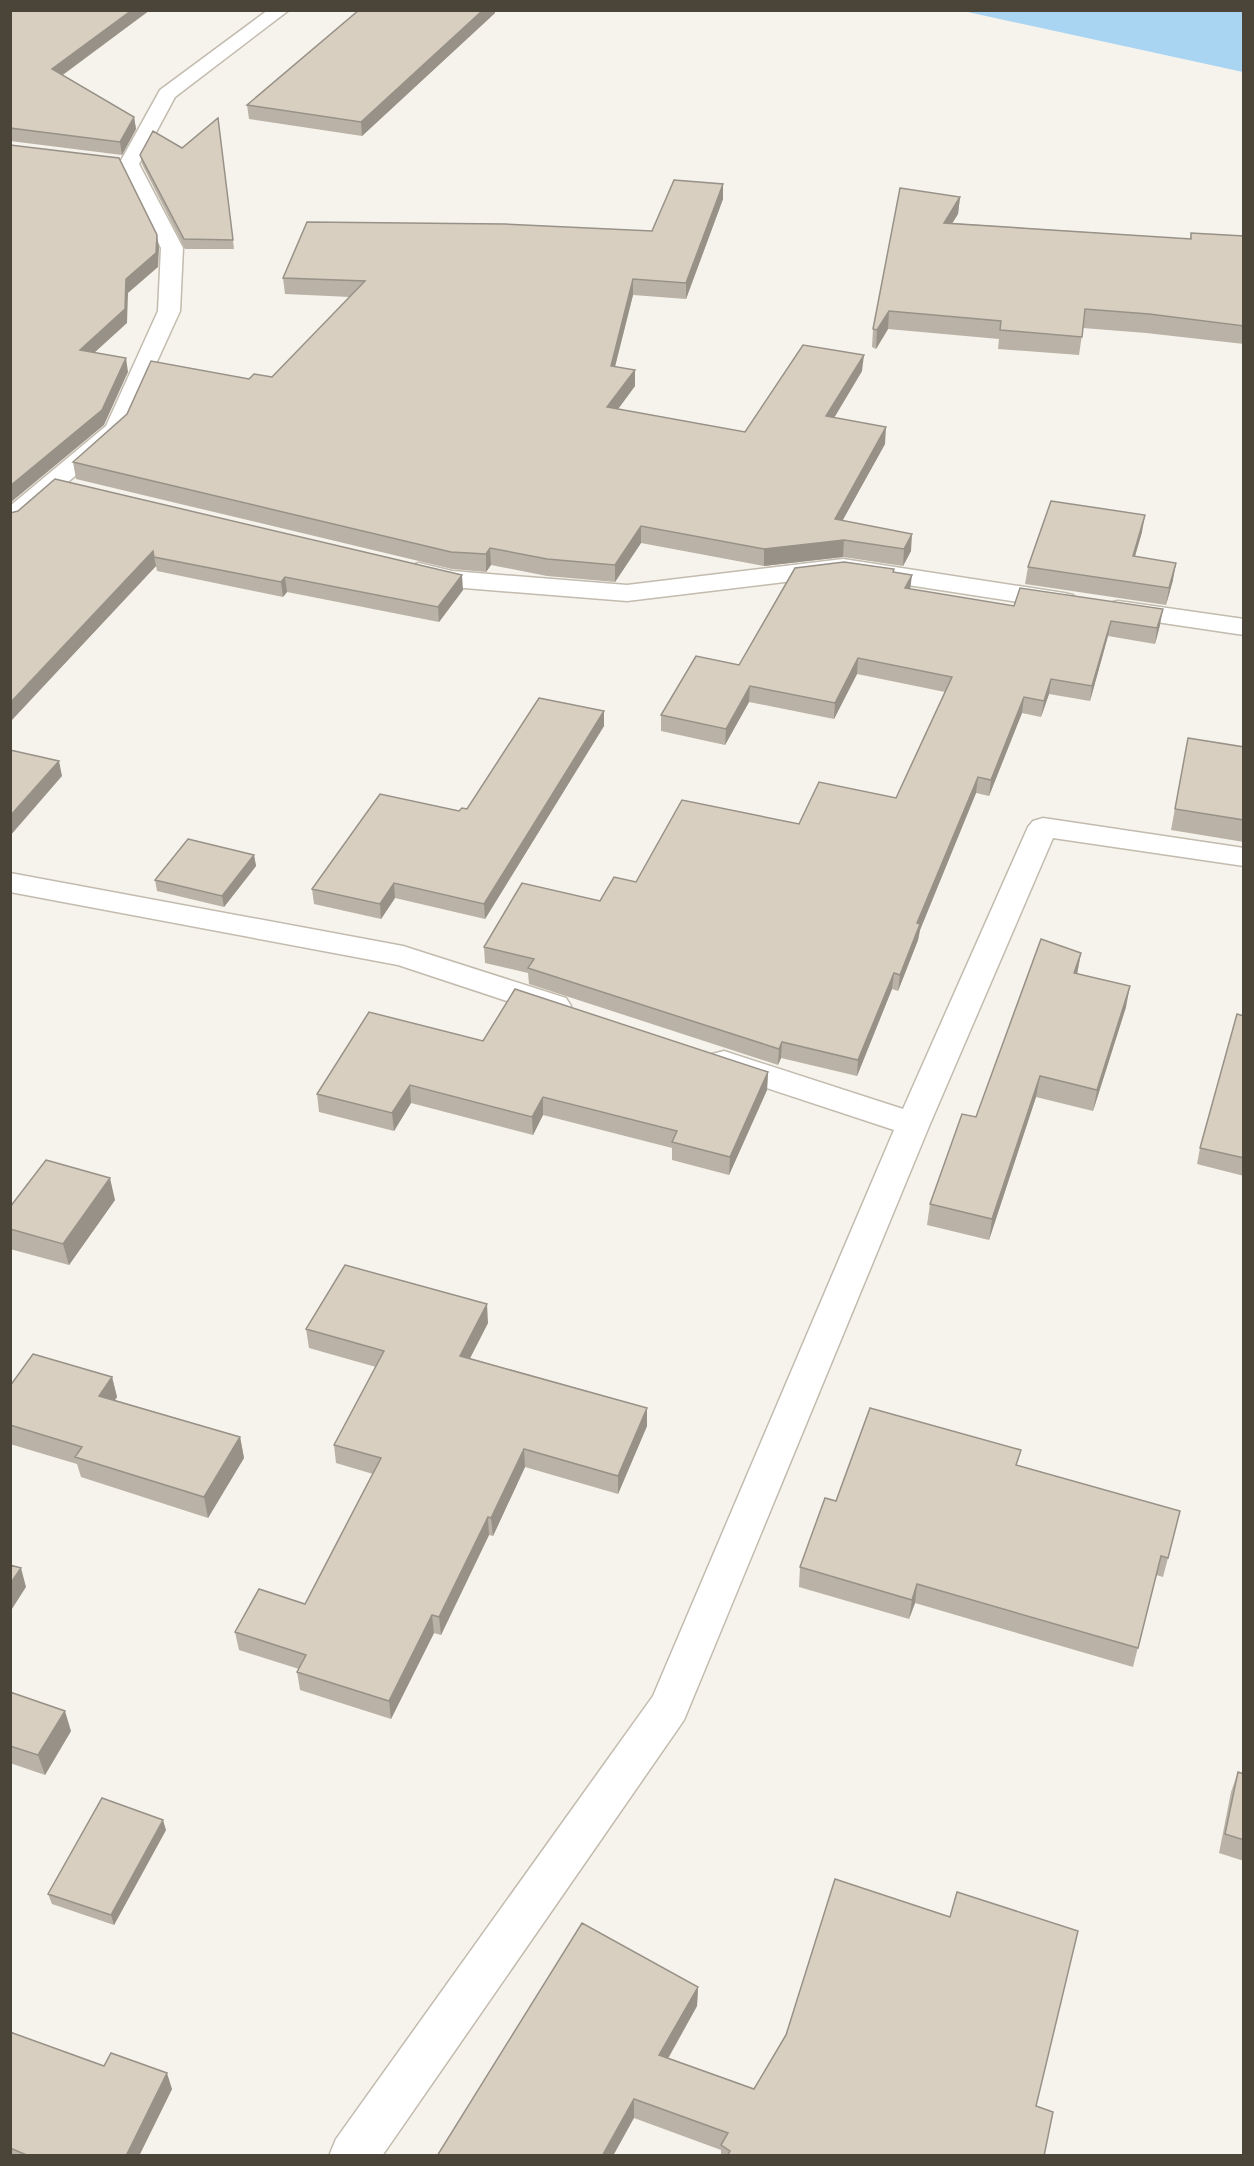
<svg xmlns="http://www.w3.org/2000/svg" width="1254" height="2166" font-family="'Golos Text',sans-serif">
	<rect width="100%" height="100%" fill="#f6f3ec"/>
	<!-- water -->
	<path fill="#a9d4f2" d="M963 11H1243V72Z"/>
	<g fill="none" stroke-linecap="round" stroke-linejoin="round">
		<defs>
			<path id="minor" d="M268 10H289L175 97 139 164 183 248 180 311 124 434 19 524 10 526V506L106 426 158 311 161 248 119 164 160 90Z
				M843 559 1064 593 1073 595 1077 601 1073 607 1064 609 843 575 627 601 452 587 410 576 406 571 410 566 419 563 452 571 627 585Z
				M1118 601 1244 619V635L1109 615 1105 609 1109 603Z
				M1043 818 1244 848V866L1053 838 930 1124 684 1720 382 2156H329L336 2139 653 1696 894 1130 712 1070 708 1062 712 1054 724 1051 903 1109 1028 827 1033 821Z
				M10 873 403 946 566 998 571 1006 566 1014 555 1017 398 965 10 892Z"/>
		</defs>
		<!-- minor casing -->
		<use href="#minor" stroke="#c2bbae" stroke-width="3"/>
		<!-- minor -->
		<use href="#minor" fill="#fff" fill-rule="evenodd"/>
	</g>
	<!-- wall -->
	<path fill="#bab2a6" d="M10 10H150L63 75 134 117 136 129 122 155 10 141Z
		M359 10H495V13L362 136 249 119 247 105Z
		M218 118 234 249H185L142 164 140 155 182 148Z
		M723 184V199L686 299 633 295 615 367 635 386 618 409 745 432 862 371 834 418 885 444 842 521 911 551 903 566 843 557 764 566 641 543 615 582 547 576 491 565 486 572 452 569 76 479 73 462 127 414 249 379 272 377 350 297 285 294 283 278 652 231Z
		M960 197 958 214 952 223 1190 239 1191 233 1244 236V344L1146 333 1083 328 1079 355 998 349 999 339 888 329 876 349 872 347 873 329Z
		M10 513 463 590 439 622 287 592 283 597 157 571 156 566 10 722Z
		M1142 532 1135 556 1173 580 1166 605 1025 584 1028 567Z
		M894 569V572L910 589 1014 606 1160 625 1155 644 1108 636 1090 701 1049 694 1041 717 1022 713 989 796 976 793 920 930 918 940 898 991 892 989 857 1076 781 1058 778 1065 529 984 528 973 485 963 484 947 600 901 636 882 799 824 896 798 945 692 857 674 834 719 749 702 725 745 661 731V715L739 665Z
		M604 711V726L485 919 395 898 381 919 314 904 312 889 459 811 467 809Z
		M1188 738 1244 747V842L1171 830Z
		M254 855 256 866 224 907 157 891 155 880Z
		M1081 953 1077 974 1126 1007 1093 1111 1036 1097 989 1240 927 1225 930 1204 976 1117Z
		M1244 1016V1176L1197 1164 1200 1148Z
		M483 1041 768 1072 767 1090 729 1175 672 1160V1148L543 1115 533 1135 411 1103 394 1131 319 1112 317 1094Z
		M115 1200 69 1265 10 1249V1207Z
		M488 1323 470 1358 647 1408V1426L618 1494 525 1467 493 1536 489 1535 441 1635 434 1633 391 1719 300 1690 297 1672 299 1669 239 1650 235 1632 305 1604 373 1474 336 1463 334 1445 376 1367 309 1348 306 1329Z
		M112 1377 117 1397 115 1400 240 1437 244 1458 208 1518 81 1477 77 1464 10 1444V1386Z
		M1018 1465 1168 1558 1163 1577 1156 1575 1133 1667 915 1603 909 1619 799 1587 800 1567 836 1501Z
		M10 1692 71 1731 45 1775 10 1763Z
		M1238 1772 1244 1774V1861L1219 1853 1231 1792Z
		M166 1830 114 1925 52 1904 48 1894Z
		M698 1987 697 2006 668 2059 754 2089 1036 2106 1044 2156H721V2150L634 2118 437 2156Z
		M10 2032 104 2066 172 2089 139 2156H10Z"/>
	<!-- shaded-wall -->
	<path fill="#979187" d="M132 10H150L54 81 52 69Z
		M483 10H495V13L362 136 361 122Z
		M134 117 136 129 122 155 120 142Z
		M723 184V199L686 299V283Z
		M960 197 958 214 942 240 944 223Z
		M157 235 159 248 158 267 128 293 127 323 82 364 80 350 126 279Z
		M633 279V295L611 382V366Z
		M889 311 888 329 876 349 877 330Z
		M864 355 862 371 825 433 826 416Z
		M126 358 128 372 104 425 10 503V486Z
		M635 370V386L607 424V407Z
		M886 427 885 444 834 536 835 519Z
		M1145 515 1142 532 1130 573 1133 556Z
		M641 526V543L615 582V565Z
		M912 534 911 551 903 566 904 549Z
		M844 540 843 557 764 566V549Z
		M490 548 491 565 486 572V554Z
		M153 551 156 566 10 722V703Z
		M1176 563 1173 580 1166 605 1169 588Z
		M462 575 463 590 439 622 438 607Z
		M912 575 910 591 905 588Z
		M285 577 287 592 283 597 281 582Z
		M1163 609 1160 625 1155 644 1157 628Z
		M1111 621 1108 636 1090 701 1092 686Z
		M858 658 857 674 834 719 835 703Z
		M1051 679 1049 694 1041 717 1044 701Z
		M750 686 749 702 725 745 726 729Z
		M1024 697 1022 713 989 796 991 780Z
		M604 711V726L485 919 484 904Z
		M59 761 62 776 10 836V816Z
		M978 777 976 793 920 930 918 940 898 991 900 975 917 923Z
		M254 855 256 866 224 907 222 896Z
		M394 883 395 898 381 919 380 904Z
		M1081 953 1077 974 1074 973Z
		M894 973 892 989 857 1076 858 1060Z
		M1130 986 1126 1007 1093 1111 1097 1090Z
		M782 1042 781 1058 778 1065 779 1049Z
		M768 1072 767 1090 729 1175 730 1157Z
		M1040 1076 1036 1097 989 1240 992 1219Z
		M410 1085 411 1103 394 1131 392 1113Z
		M543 1097V1115L533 1135 532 1117Z
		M110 1178 115 1200 69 1265 63 1244Z
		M487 1304 488 1323 462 1374 460 1356Z
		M112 1377 117 1397 104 1416 99 1396Z
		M647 1408V1426L618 1494V1476Z
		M240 1437 244 1458 208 1518 204 1497Z
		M524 1449 525 1467 493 1536 491 1518Z
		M488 1517 489 1535 441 1635 439 1617Z
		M21 1568 26 1587 10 1612V1584Z
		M917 1584 915 1603 909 1619 912 1600Z
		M432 1615 434 1633 391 1719 389 1701Z
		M65 1711 71 1731 45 1775 38 1755Z
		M163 1820 166 1830 114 1925 111 1915Z
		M698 1987 697 2006 659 2074V2055Z
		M167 2073 172 2089 139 2156H126Z
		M634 2099V2118L613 2156H602Z"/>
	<!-- building -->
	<path fill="#d8cfc1" stroke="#979187" stroke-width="1.5" d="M10 10H132L52 69 134 117 120 142 10 128Z
		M359 10H483L361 122 247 105Z
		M218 118 233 240 184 239 140 155 153 131 182 148Z
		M10 145 119 158 157 235 156 253 126 279 125 309 80 350 126 358 102 410 10 486Z
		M674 180 723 184 686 283 633 279 611 366 635 370 607 407 745 432 803 345 864 355 826 416 886 427 835 519 912 534 904 549 844 540 764 549 641 526 615 565 547 559 490 548 486 554 451 552 73 462 127 414 151 361 249 379 254 374 272 377 365 281 283 278 307 222 505 224 652 231Z
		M900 188 960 197 944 223 1191 239V233L1244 236V326L1149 314 1085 309 1082 337 1000 330 1001 321 889 311 877 330 873 329Z
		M55 479 462 575 438 607 285 577 281 582 154 557 153 551 10 703V513L18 511Z
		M1051 501 1145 515 1133 556 1176 563 1169 588 1028 567Z
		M844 562 894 569 893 572 912 575 905 588 1014 606 1020 588 1163 609 1157 628 1111 621 1092 686 1051 679 1044 701 1024 697 991 780 978 777 917 923 920 924 900 975 894 973 858 1060 782 1042 779 1049 528 968 534 959 484 947 522 883 600 901 614 877 636 882 682 800 799 824 819 782 896 798 952 677 858 658 835 703 750 686 726 729 661 715 696 656 739 665 795 568Z
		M539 698 604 711 484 904 394 883 380 904 312 889 380 794 459 811 462 808 467 809Z
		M1188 738 1244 747V820L1175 809Z
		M10 750 59 761 10 816Z
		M188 839 254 855 222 896 155 880Z
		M1041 939 1081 953 1074 973 1130 986 1097 1090 1040 1076 992 1219 930 1204 962 1114 976 1117Z
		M515 989 768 1072 730 1157 672 1142 677 1131 543 1097 532 1117 410 1085 392 1113 317 1094 369 1012 483 1041Z
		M1237 1014 1244 1016V1158L1200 1148Z
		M46 1160 110 1178 63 1244 10 1229V1207Z
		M345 1265 487 1304 460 1356 647 1408 618 1476 524 1449 491 1518 488 1517 439 1617 432 1615 389 1701 297 1672 306 1655 235 1632 259 1589 305 1604 381 1458 334 1445 384 1351 306 1329Z
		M33 1354 112 1377 99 1396 240 1437 204 1497 75 1457 82 1447 10 1425V1386Z
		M870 1408 1021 1450 1016 1465 1180 1511 1168 1558 1161 1556 1138 1648 917 1584 912 1600 800 1567 825 1498 836 1501Z
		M10 1565 21 1568 10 1584Z
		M10 1692 65 1711 38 1755 10 1746Z
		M1238 1772 1244 1774V1840L1225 1834Z
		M102 1798 163 1820 111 1915 48 1894Z
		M835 1879 950 1917 957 1892 1078 1931 1036 2106 1053 2112 1044 2156H727L730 2151 721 2145 728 2133 634 2099 602 2156H437L582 1923 698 1987 659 2055 754 2089 786 2035Z
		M10 2032 104 2066 111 2053 167 2073 126 2156H29L10 2148Z"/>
	<!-- border -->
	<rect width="1254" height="2166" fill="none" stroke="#4b4439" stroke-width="24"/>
</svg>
